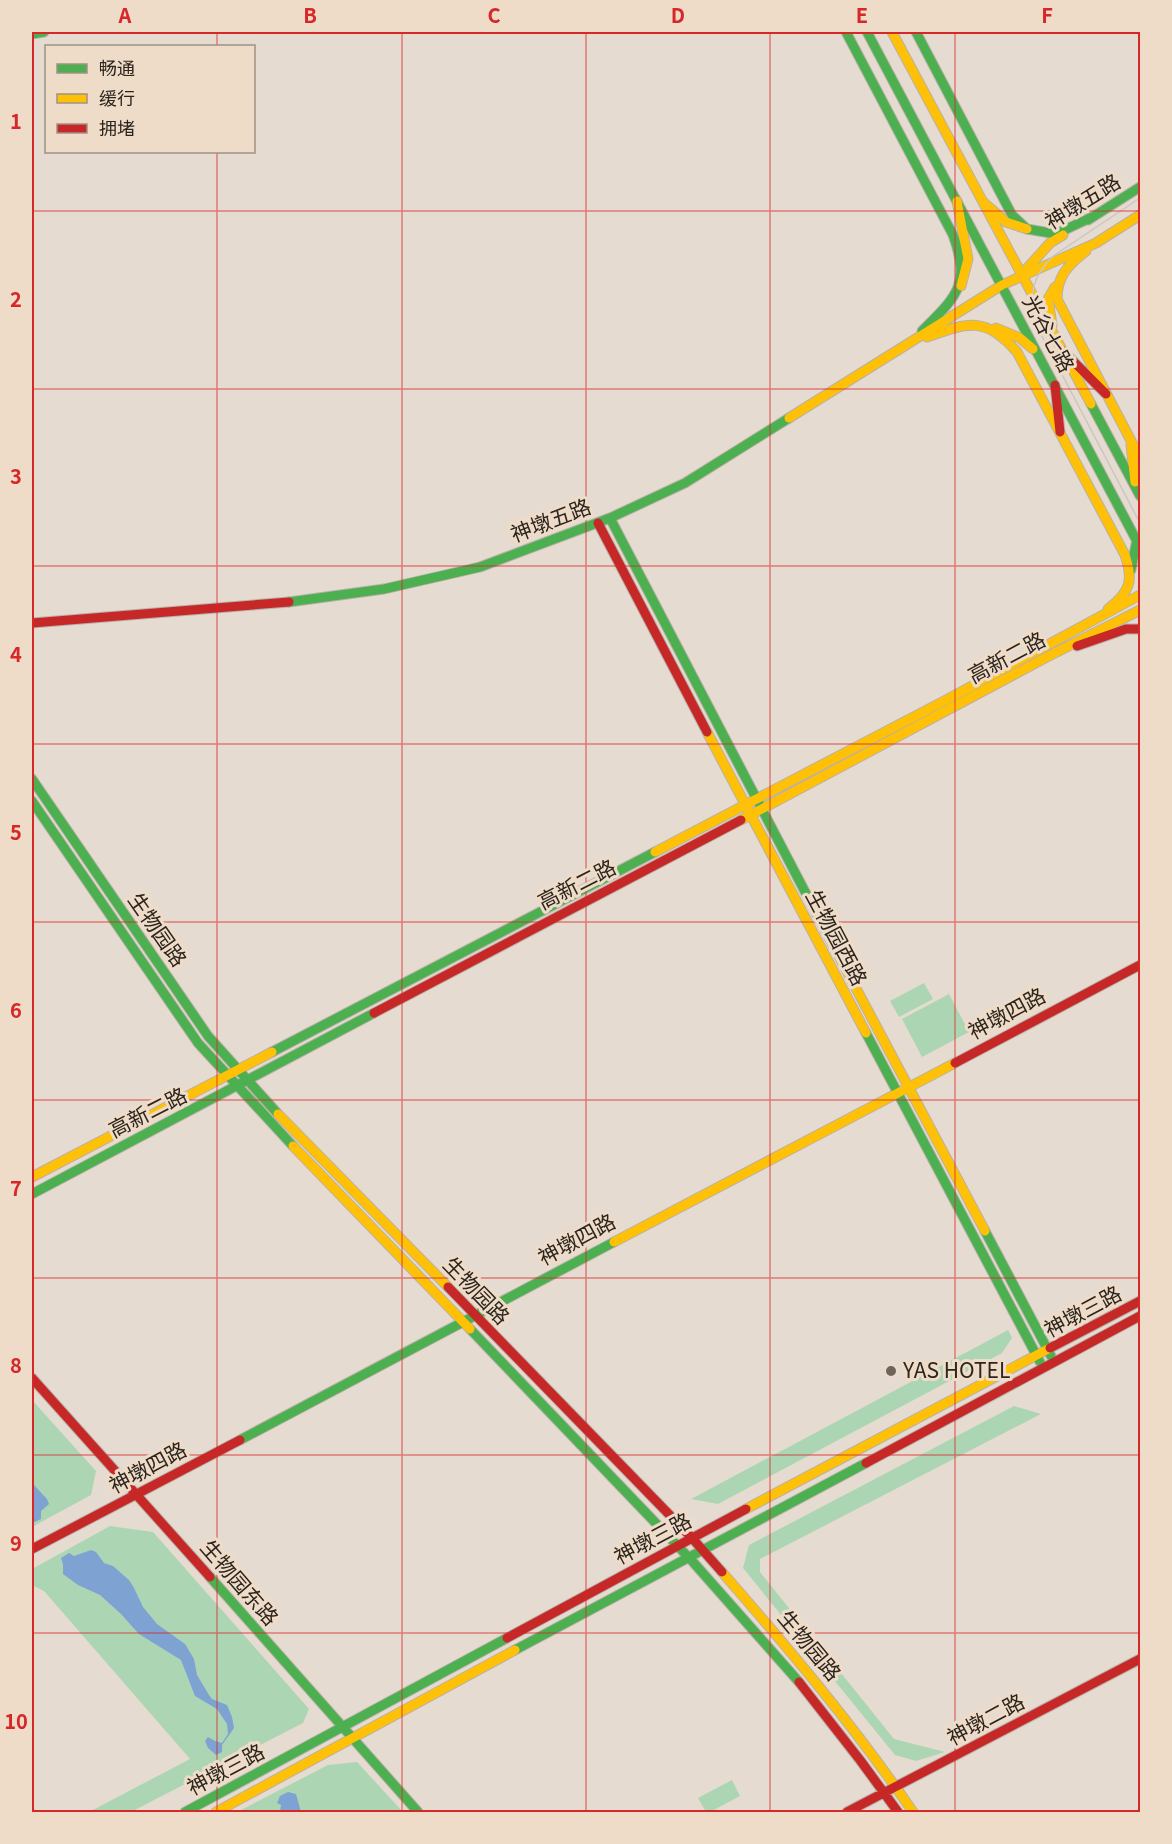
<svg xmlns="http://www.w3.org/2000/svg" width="1172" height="1844" font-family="Georgia,'Noto Sans SC',serif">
	<rect width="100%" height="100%" fill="#e6dbd0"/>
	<!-- green -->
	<path fill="#acd6b3" d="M924 983 933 999 899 1017 890 1001Z
		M949 994 969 1032 922 1057 902 1019Z
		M1008 1330 1012 1338 1002 1353 718 1504 691 1499Z
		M32 1400 96 1471 91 1495 32 1527Z
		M1014 1406 1041 1414 760 1559V1572L894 1739 945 1752 916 1761 895 1755 743 1568 749 1545Z
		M110 1526 153 1532 309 1709 303 1723 131 1812H89L190 1759 44 1591 32 1585V1569Z
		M357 1762 403 1812H237L328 1765Z
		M732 1780 740 1796 710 1812H706L698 1798Z"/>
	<!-- water -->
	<path fill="#7ea2d1" d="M32 1483 47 1499 49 1504 41 1511V1519L32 1523Z
		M91 1550 96 1552 104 1563 113 1566 129 1580 134 1588 143 1607 157 1624 185 1644 194 1659 197 1675 209 1695 212 1699 227 1705 232 1717 234 1728 222 1745V1752L216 1755 208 1748 205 1741 208 1737 215 1741 222 1743 228 1734 227 1724 217 1709 195 1696 181 1660 139 1634 121 1614 100 1595 78 1585 63 1574V1564L61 1558 69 1553 74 1556Z
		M288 1792 296 1794 301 1812H280L281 1805 277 1803 280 1796Z"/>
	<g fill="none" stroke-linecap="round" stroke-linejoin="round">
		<defs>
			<path id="fast" d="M846 32 953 235C971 285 957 296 922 331
				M867 32 1140 547
				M916 32 1012 215 1027 229 1056 234 1092 217
				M32 34 44 32
				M1088 220 1140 187
				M1091 404 1140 496
				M610 518 825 930
				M1131 570 1137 539
				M289 602 384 589 480 567 610 518 685 483 789 418
				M32 779 208 1036 278 1114
				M32 801 198 1043 293 1146
				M866 1033 1040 1362
				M272 1052 655 852
				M32 1194 374 1013
				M985 1231 1051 1356
				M470 1329 693 1562 799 1682
				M240 1440 614 1242
				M210 1577 418 1812
				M515 1650 866 1463
				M185 1812 507 1638"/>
			<path id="slow" d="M892 32 1091 404
				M957 201 968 259 961 286
				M983 202 1006 222 1027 229
				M1086 251C1068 265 1057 276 1057 299L1140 458
				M1023 273 1050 243 1063 235
				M1052 325 1048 299 1055 287
				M996 328 1020 338 1033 349
				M927 337C969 322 985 316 1017 352L1125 555C1134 581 1130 592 1108 609
				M789 418 1002 285 1096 243 1140 215
				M1131 445 1135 482
				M707 732 866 1033
				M741 820 1047 657 1140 610
				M655 852 946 700 1140 595
				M825 930 985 1231
				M278 1114 448 1287
				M293 1146 470 1329
				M32 1177 272 1052
				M614 1242 955 1063
				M746 1509 1050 1348
				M722 1572C789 1649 855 1727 913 1812
				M216 1812 515 1650"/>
			<path id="jam" d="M1063 351 1106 394
				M1055 385 1060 432
				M598 523 707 732
				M32 623 289 602
				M1077 646 1126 629H1140
				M374 1013 741 820
				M955 1063 1140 965
				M448 1287 692 1538 722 1572
				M1050 1348 1140 1301
				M32 1378 210 1577
				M866 1463 1140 1316
				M32 1549 240 1440
				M507 1638 746 1509
				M799 1682 860 1760 898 1812
				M847 1812 1140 1659"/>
		</defs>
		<!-- fast casing -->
		<use href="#fast" stroke="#b9b1a9" stroke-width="11"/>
		<!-- slow casing -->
		<use href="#slow" stroke="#b9b1a9" stroke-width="11"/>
		<!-- jam casing -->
		<use href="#jam" stroke="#b9b1a9" stroke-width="11"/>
		<!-- fast -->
		<use href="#fast" stroke="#4caf50" stroke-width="9"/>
		<!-- slow -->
		<use href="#slow" stroke="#ffc107" stroke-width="9"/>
		<!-- jam -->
		<use href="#jam" stroke="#c62828" stroke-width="9"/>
		<!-- tram -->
		<path stroke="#c9c7c3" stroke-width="1.5" d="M1140 198 1053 256C1031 278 1029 295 1036 325L1140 523"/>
	</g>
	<!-- grid -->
	<path fill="none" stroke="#d62828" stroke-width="1.5" stroke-opacity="0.55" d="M217 32V46M402 32V1812M586 32V1812M770 32V1812M955 32V1812M217 152V1812M32 211H1140M32 389H1140M32 566H1140M32 744H1140M32 922H1140M32 1100H1140M32 1278H1140M32 1455H1140M32 1633H1140"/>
	<!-- markers -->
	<circle fill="#6d655c" stroke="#eedbc8" stroke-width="2" cx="891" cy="1371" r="6"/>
	<g text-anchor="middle" stroke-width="6" stroke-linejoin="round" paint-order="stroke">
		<!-- street labels -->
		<g font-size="21" fill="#2c251e" stroke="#eedbc8">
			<text transform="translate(1083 202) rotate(-32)" y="7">神墩五路</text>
			<text transform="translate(1048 334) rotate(62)" y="7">光谷七路</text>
			<text transform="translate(551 521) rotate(-21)" y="7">神墩五路</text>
			<text transform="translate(1007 658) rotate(-28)" y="7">高新二路</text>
			<text transform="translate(577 885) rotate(-27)" y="7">高新二路</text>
			<text transform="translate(157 930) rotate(55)" y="7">生物园路</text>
			<text transform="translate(836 938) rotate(62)" y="7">生物园西路</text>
			<text transform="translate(1007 1014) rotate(-28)" y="7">神墩四路</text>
			<text transform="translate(148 1113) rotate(-27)" y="7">高新二路</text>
			<text transform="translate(577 1240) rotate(-28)" y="7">神墩四路</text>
			<text transform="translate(476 1291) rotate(46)" y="7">生物园路</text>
			<text transform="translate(1083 1312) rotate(-28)" y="7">神墩三路</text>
			<text transform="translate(148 1468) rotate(-28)" y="7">神墩四路</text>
			<text transform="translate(653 1539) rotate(-28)" y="7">神墩三路</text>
			<text transform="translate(239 1583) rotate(49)" y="7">生物园东路</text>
			<text transform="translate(809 1646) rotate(50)" y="7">生物园路</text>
			<text transform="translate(986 1720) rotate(-28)" y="7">神墩二路</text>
			<text transform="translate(226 1770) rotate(-28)" y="7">神墩三路</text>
		</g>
		<!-- poi labels -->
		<g font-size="21" fill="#2c251e" stroke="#eedbc8" text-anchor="start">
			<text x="903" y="1378">YAS HOTEL</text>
		</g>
	</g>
	<!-- border -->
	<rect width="1172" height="1844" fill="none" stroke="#eedbc8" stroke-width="66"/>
	<!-- legend -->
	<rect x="45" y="45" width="210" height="108" fill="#eedbc8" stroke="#a09284" stroke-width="1.5"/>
	<rect x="57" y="64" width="30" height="9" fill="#4caf50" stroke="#a09284" stroke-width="1.5"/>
	<text x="99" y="75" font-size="18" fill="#2c251e">畅通</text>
	<rect x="57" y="94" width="30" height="9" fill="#ffc107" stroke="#a09284" stroke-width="1.5"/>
	<text x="99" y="105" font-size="18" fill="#2c251e">缓行</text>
	<rect x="57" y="124" width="30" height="9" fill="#c62828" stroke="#a09284" stroke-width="1.5"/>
	<text x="99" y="135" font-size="18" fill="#2c251e">拥堵</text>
	<rect x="33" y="33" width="1106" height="1778" fill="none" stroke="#d62828" stroke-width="2"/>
	<g font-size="20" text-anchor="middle" font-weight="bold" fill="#d62828">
		<text x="125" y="23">A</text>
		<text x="310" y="23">B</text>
		<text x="494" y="23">C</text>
		<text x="678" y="23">D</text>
		<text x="862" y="23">E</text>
		<text x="1047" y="23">F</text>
		<text x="16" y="129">1</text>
		<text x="16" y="307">2</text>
		<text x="16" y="484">3</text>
		<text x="16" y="662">4</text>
		<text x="16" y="840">5</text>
		<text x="16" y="1018">6</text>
		<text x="16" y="1196">7</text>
		<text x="16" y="1373">8</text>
		<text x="16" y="1551">9</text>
		<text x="16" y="1729">10</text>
	</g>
</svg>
